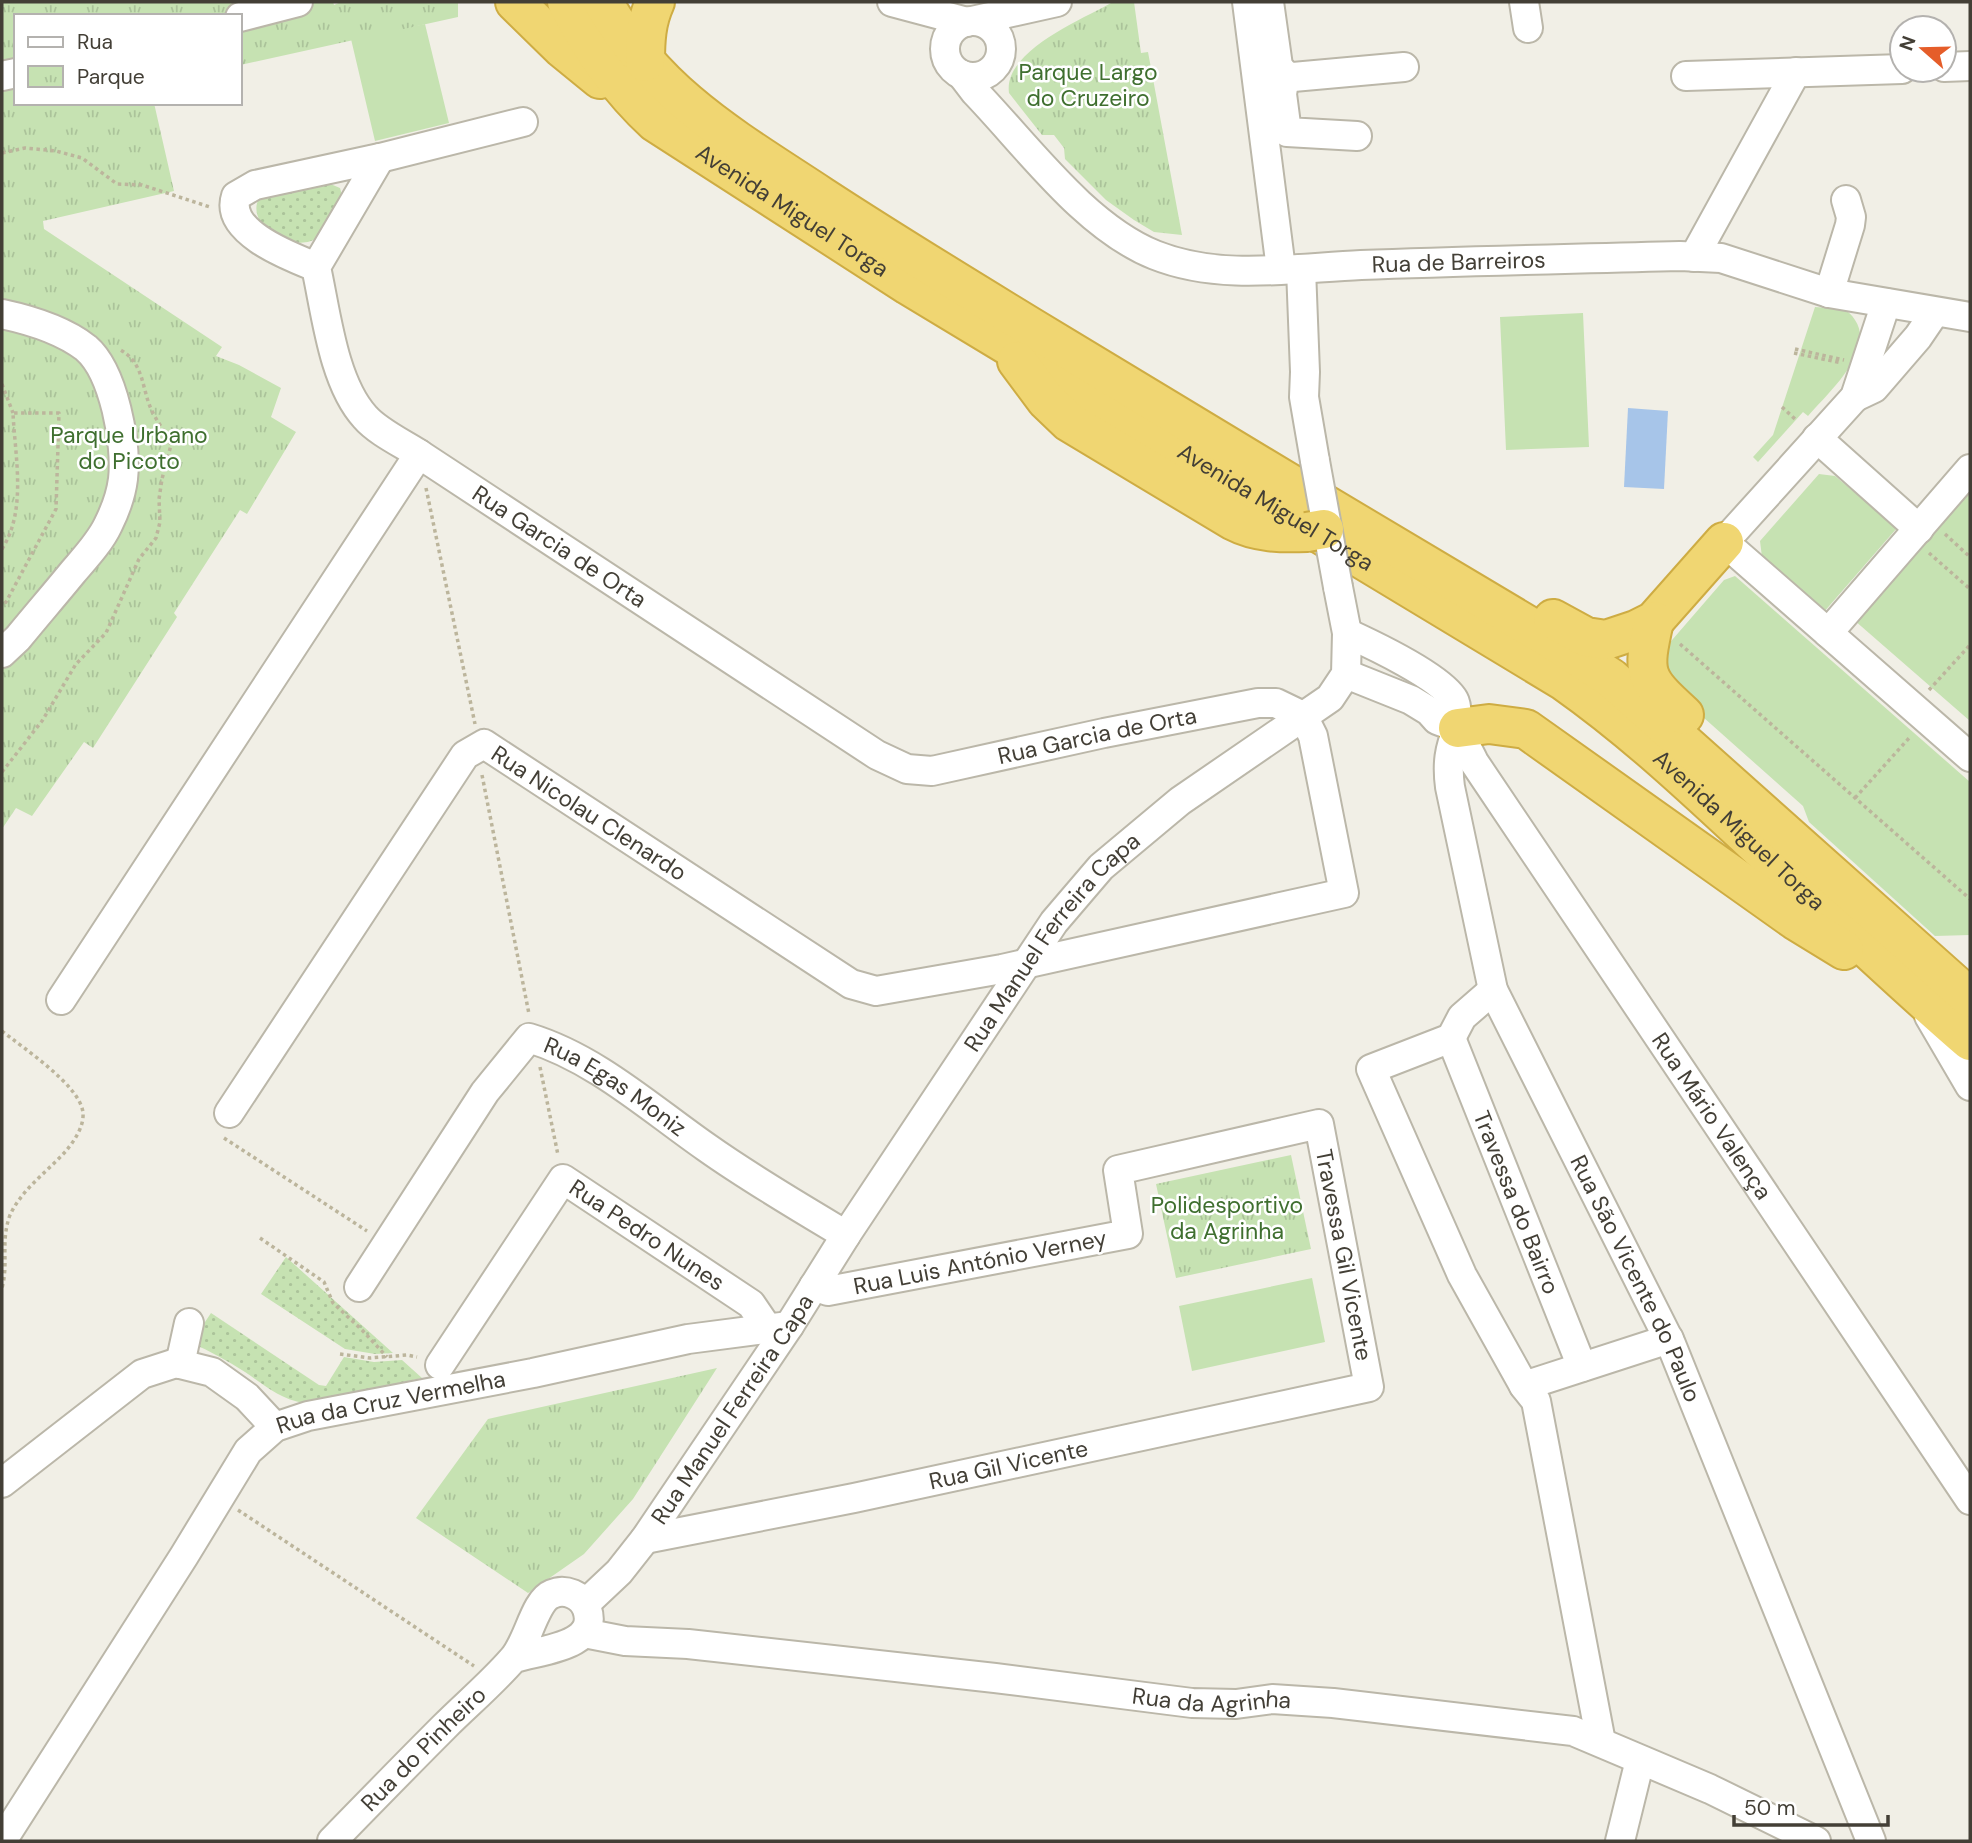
<svg xmlns="http://www.w3.org/2000/svg" width="1972" height="1843" font-family="'DM Sans',sans-serif">
	<defs>
		<pattern id="park-tufts" width="24" height="20" patternUnits="userSpaceOnUse" patternTransform="scale(1.75)"><rect width="24" height="20" fill="#c6e2b2"/><path d="M3 7l-1-3M5 7V3M7 7l1-3M15 17l-1-3M17 17v-4M19 17l1-3" fill="none" stroke="#abc39a"/></pattern>
		<pattern id="garden-dots" width="8" height="8" patternUnits="userSpaceOnUse" patternTransform="scale(1.75)"><rect width="8" height="8" fill="#c6e2b2"/><path d="M2 2h.1M6 6h.1" fill="none" stroke="#abc39a" stroke-width="1.8" stroke-linecap="round"/></pattern>
	</defs>
	<rect width="100%" height="100%" fill="#f1efe6"/>
	<!-- grass -->
	<path fill="#c6e2b2" d="M425 24 449 123 375 141 351 39Z
		M1815 307C1824 308 1834 307 1843 309 1848 311 1852 315 1855 320 1876 351 1827 394 1808 416L1803 412 1758 462 1753 457 1773 435Z
		M1583 313 1589 447 1506 450 1500 317Z
		M1819 474 1835 476 1897 528 1823 613 1762 557 1760 541Z
		M1970 486V721L1854 620Z
		M1735 576 1970 782V935L1935 936 1809 822 1803 806 1676 693 1666 676V647L1724 580Z
		M1312 1278 1325 1342 1192 1371 1179 1306Z"/>
	<!-- park -->
	<path fill="url(#park-tufts)" d="M2 2H333L334 5 341 2H458V17L240 65V16H16V103H154L174 191 43 221 44 229 222 347 216 356 239 365 281 388 271 417 296 432 247 514 240 510 174 613 177 617 93 748 84 742 32 816 16 808 2 829Z
		M1113 2H1134L1141 53 1148 52 1182 235 1154 232 1134 220 1106 200 1065 159 1064 148 1054 135H1042L1009 93C1003 51 1083 19 1113 2Z
		M1291 1155 1311 1249 1176 1278 1156 1184Z
		M717 1368 633 1499 584 1554 528 1593 416 1518 488 1419Z"/>
	<!-- garden -->
	<path fill="url(#garden-dots)" d="M328 183 340 188 343 199C336 210 329 228 318 237 297 255 244 227 259 198Z
		M286 1257 393 1353 375 1354 345 1349 261 1294Z
		M211 1313 319 1385 326 1386 344 1357 374 1362 402 1360 422 1378 303 1403C280 1399 264 1385 245 1372 228 1361 210 1351 191 1343Z"/>
	<!-- water -->
	<path fill="#a7c5e9" d="M1628 408 1668 411 1664 489 1624 487Z"/>
	<g fill="none" stroke-linecap="round" stroke-linejoin="round">
		<defs>
			<g id="minor">
				<path d="M892 2 967 22"/>
				<path d="M1247 2 1281 269"/>
				<path d="M1269 2 1278 66 1285 75 1293 77 1404 67"/>
				<path d="M1524 2 1528 28"/>
				<path d="M240 17 298 2"/>
				<path d="M972 21 1057 2"/>
				<circle cx="973" cy="49" r="28"/>
				<path d="M1944 67 1970 66"/>
				<path id="s1" d="M962 75 975 92C1027 146 1085 227 1155 255 1220 281 1293 268 1361 265 1467 261 1574 259 1680 256L1721 258 1829 293 1970 317"/>
				<path d="M1285 75 1282 94 1287 132 1357 136"/>
				<path d="M2 76 16 73"/>
				<path d="M1686 76 1902 69"/>
				<path d="M380 158 523 122"/>
				<path d="M1694 257 1796 72"/>
				<path d="M316 267C289 256 224 232 236 196L255 185 380 158 316 267C326 312 333 382 365 417 378 432 402 443 419 454"/>
				<path d="M1301 269 1305 372 1304 397 1315 461"/>
				<path d="M1829 293 1850 225 1851 217 1846 200"/>
				<path d="M1886 303 1855 397 1724 542 1970 757"/>
				<path d="M2 314C30 320 63 330 86 348 114 372 127 444 123 479 121 495 115 511 108 525 100 542 85 558 73 572 55 594 36 616 18 638L2 653"/>
				<path d="M1855 397 1874 388 1918 337 1935 312"/>
				<path d="M1817 438 1919 529"/>
				<path id="s2" d="M1347 633C1371 644 1442 677 1454 700 1458 707 1456 718 1458 727 1461 739 1469 751 1474 762L1970 1500"/>
				<path d="M1828 633 1970 469"/>
				<path d="M1346 674 1411 700 1429 711 1437 720 1458 728"/>
				<path id="s3" d="M1458 728C1449 749 1447 764 1450 787L1493 990 1671 1344 1871 1841"/>
				<path d="M1493 990 1462 1017 1451 1038 1371 1069 1462 1275 1524 1386 1669 1339"/>
				<path id="s4" d="M61 1000 419 454 877 755 907 769 932 771 1104 733 1258 703H1276L1303 716 1313 736 1344 893 1002 969 876 991 851 984 484 744 465 755 229 1113"/>
				<path d="M1929 1016 1970 1086"/>
				<path id="s5" d="M1451 1038 1582 1367"/>
				<path id="s6" d="M359 1287 485 1092 529 1038C595 1058 650 1108 706 1147 751 1179 799 1207 846 1235"/>
				<path d="M180 1364 189 1323"/>
				<path id="s7" d="M440 1365 563 1179 751 1304 768 1329"/>
				<path d="M1524 1386 1536 1401 1601 1742"/>
				<path d="M2 1483 142 1374 176 1363 212 1372 247 1397 275 1427"/>
				<path id="s8" d="M645 1539 854 1498 1369 1387 1319 1124 1118 1170 1128 1234 828 1291 814 1286"/>
				<path id="s9" d="M585 1604 619 1572 645 1539 789 1326 846 1235 1054 922 1101 867 1180 801 1330 698 1346 674 1347 633 1338 587"/>
				<path id="s10" d="M584 1633 625 1641 688 1644 995 1678 1192 1703 1236 1704 1272 1699 1333 1703 1573 1731 1710 1789 1816 1841"/>
				<path id="s11" d="M2 1841 184 1556 248 1451 275 1427 308 1416 533 1373 688 1339 789 1326"/>
				<path id="s12" d="M332 1841C369 1803 406 1765 444 1727 466 1705 491 1684 512 1660 528 1644 534 1601 552 1594 565 1588 582 1595 587 1609 600 1647 539 1650 515 1658"/>
				<path d="M1620 1841 1640 1760"/>
			</g>
			<g id="highway">
				<path d="M515 2 562 48 600 79"/>
				<path id="s13" d="M567 2C590 47 618 88 655 122L908 285 1564 681C1632 729 1693 786 1754 843 1826 910 1896 977 1970 1041"/>
				<path d="M603 2C657 96 733 138 821 196 899 247 978 295 1057 343 1222 443 1388 543 1554 641L1611 678 1970 998"/>
				<path d="M645 62C645 40 646 22 655 2"/>
				<path d="M1017 361 1046 400 1069 422 1234 521C1257 533 1282 533 1307 532"/>
				<path d="M1553 619 1586 637 1606 640 1636 630 1654 621 1724 542"/>
				<path d="M1654 621C1642 674 1643 678 1684 715"/>
				<path d="M1458 728 1489 724 1526 729 1795 920 1844 950"/>
			</g>
		</defs>
		<!-- minor casing -->
		<use href="#minor" stroke="#bbb7a9" stroke-width="32"/>
		<!-- highway casing -->
		<use href="#highway" stroke="#ceac43" stroke-width="42"/>
		<!-- path -->
		<path stroke="#bcb59c" stroke-width="3.5" stroke-dasharray="3.5 3.5" stroke-linecap="butt" d="M2 153 25 148 56 151 82 158 117 184 142 185 210 207
			M1795 349 1844 360
			M1794 353 1842 363
			M2 384 13 413
			M1782 407 1795 419
			M426 488 475 724
			M1945 534 1970 557
			M2 549C27 510 15 457 13 413H59L56 509 6 602 2 605
			M1929 553 1970 589
			M1680 644 1970 899
			M1929 690 1970 645
			M2 772 42 721 76 664 106 633 139 559 156 538 160 522 159 499 162 479 171 445C166 433 158 423 152 411 141 388 145 363 119 349
			M482 775 529 1014
			M1855 798 1910 737
			M2 1031C23 1048 81 1086 83 1113 84 1127 74 1141 66 1151 47 1172 22 1189 10 1215 0 1243 9 1262 2 1288
			M540 1067 558 1155
			M224 1138 367 1231
			M260 1238 324 1282 333 1303 362 1330 387 1357
			M340 1354 370 1358 407 1355 417 1357
			M238 1510 474 1666"/>
		<!-- minor -->
		<use href="#minor" stroke="#fff" stroke-width="28"/>
		<!-- highway -->
		<use href="#highway" stroke="#f0d672" stroke-width="38"/>
		<defs>
			<path id="minor-bridge" d="M1315 461 1338 587"/>
			<path id="highway-bridge" d="M1307 532 1324 529"/>
		</defs>
		<!-- minor-bridge casing -->
		<use href="#minor-bridge" stroke="#bbb7a9" stroke-width="32" stroke-linecap="butt"/>
		<!-- highway-bridge casing -->
		<use href="#highway-bridge" stroke="#ceac43" stroke-width="42" stroke-linecap="butt"/>
		<!-- minor-bridge -->
		<use href="#minor-bridge" stroke="#fff" stroke-width="28"/>
		<!-- highway-bridge -->
		<use href="#highway-bridge" stroke="#f0d672" stroke-width="38"/>
	</g>
	<g text-anchor="middle" stroke-width="5" stroke-linejoin="round" paint-order="stroke">
		<!-- park labels -->
		<g font-size="23" fill="#3f6f2f" stroke="#fff">
			<text x="1088" y="80">Parque Largo<tspan x="1088" dy="26">do Cruzeiro</tspan></text>
			<text x="129" y="443">Parque Urbano<tspan x="129" dy="26">do Picoto</tspan></text>
			<text x="1227" y="1213">Polidesportivo<tspan x="1227" dy="26">da Agrinha</tspan></text>
		</g>
		<!-- street labels -->
		<g font-size="23" fill="#433f36" stroke="#fff">
			<text dy="8" stroke="none"><textPath href="#s13" startOffset="313">Avenida Miguel Torga</textPath></text>
			<text dy="8" stroke="none"><textPath href="#s1" startOffset="572">Rua de Barreiros</textPath></text>
			<text dy="8" stroke="none"><textPath href="#s13" startOffset="880">Avenida Miguel Torga</textPath></text>
			<text dy="8" stroke="none"><textPath href="#s4" startOffset="821">Rua Garcia de Orta</textPath></text>
			<text dy="8" stroke="none"><textPath href="#s4" startOffset="1428">Rua Garcia de Orta</textPath></text>
			<text transform="translate(589 813) rotate(33)" y="8">Rua Nicolau Clenardo</text>
			<text dy="8" stroke="none"><textPath href="#s13" startOffset="1447">Avenida Miguel Torga</textPath></text>
			<text dy="8" stroke="none"><textPath href="#s9" startOffset="812">Rua Manuel Ferreira Capa</textPath></text>
			<text dy="8" stroke="none"><textPath href="#s6" startOffset="401">Rua Egas Moniz</textPath></text>
			<text dy="8" stroke="none"><textPath href="#s2" startOffset="620">Rua Mário Valença</textPath></text>
			<text dy="8" stroke="none"><textPath href="#s5" startOffset="177">Travessa do Bairro</textPath></text>
			<text dy="8" stroke="none"><textPath href="#s7" startOffset="324">Rua Pedro Nunes</textPath></text>
			<text transform="translate(1344 1255) rotate(79)" y="8">Travessa Gil Vicente</text>
			<text transform="translate(980 1262) rotate(-11)" y="8">Rua Luis António Verney</text>
			<text dy="8" stroke="none"><textPath href="#s3" startOffset="590">Rua São Vicente do Paulo</textPath></text>
			<text dy="8" stroke="none"><textPath href="#s11" startOffset="616">Rua da Cruz Vermelha</textPath></text>
			<text dy="8" stroke="none"><textPath href="#s9" startOffset="245">Rua Manuel Ferreira Capa</textPath></text>
			<text dy="8" stroke="none"><textPath href="#s8" startOffset="371">Rua Gil Vicente</textPath></text>
			<text dy="8" stroke="none"><textPath href="#s10" startOffset="632">Rua da Agrinha</textPath></text>
			<text dy="8" stroke="none"><textPath href="#s12" startOffset="130">Rua do Pinheiro</textPath></text>
		</g>
	</g>
	<!-- border -->
	<rect width="1972" height="1843" fill="none" stroke="#433f36" stroke-width="7"/>
	<!-- legend -->
	<rect x="14" y="14" width="228" height="91" fill="#ffffff" stroke="#b4b2af" stroke-width="2"/>
	<rect x="28" y="37" width="35" height="10" fill="#ffffff" stroke="#b4b2af" stroke-width="2"/>
	<text x="77" y="49" font-size="21" fill="#433f36">Rua</text>
	<rect x="28" y="66" width="35" height="21" fill="url(#park-tufts)" stroke="#b4b2af" stroke-width="2"/>
	<text x="77" y="84" font-size="21" fill="#433f36">Parque</text>
	<!-- north arrow -->
	<g transform="translate(1923 49) rotate(290)"><circle r="33" fill="#ffffff" stroke="#b4b2af" stroke-width="2"/>
	<path d="M0-5L12 26L0 18L-12 26Z" fill="#e55d29"/>
	<text y="-10" font-size="19" font-weight="bold" text-anchor="middle" fill="#433f36">N</text>
	</g>
	<!-- scale -->
	<path d="M1734 1815v10h154v-10" fill="none" stroke="#433f36" stroke-width="3.5"/>
	<text x="1744" y="1815" font-size="21" fill="#433f36" stroke="#ffffff" stroke-width="5" paint-order="stroke">50 m</text>
</svg>
